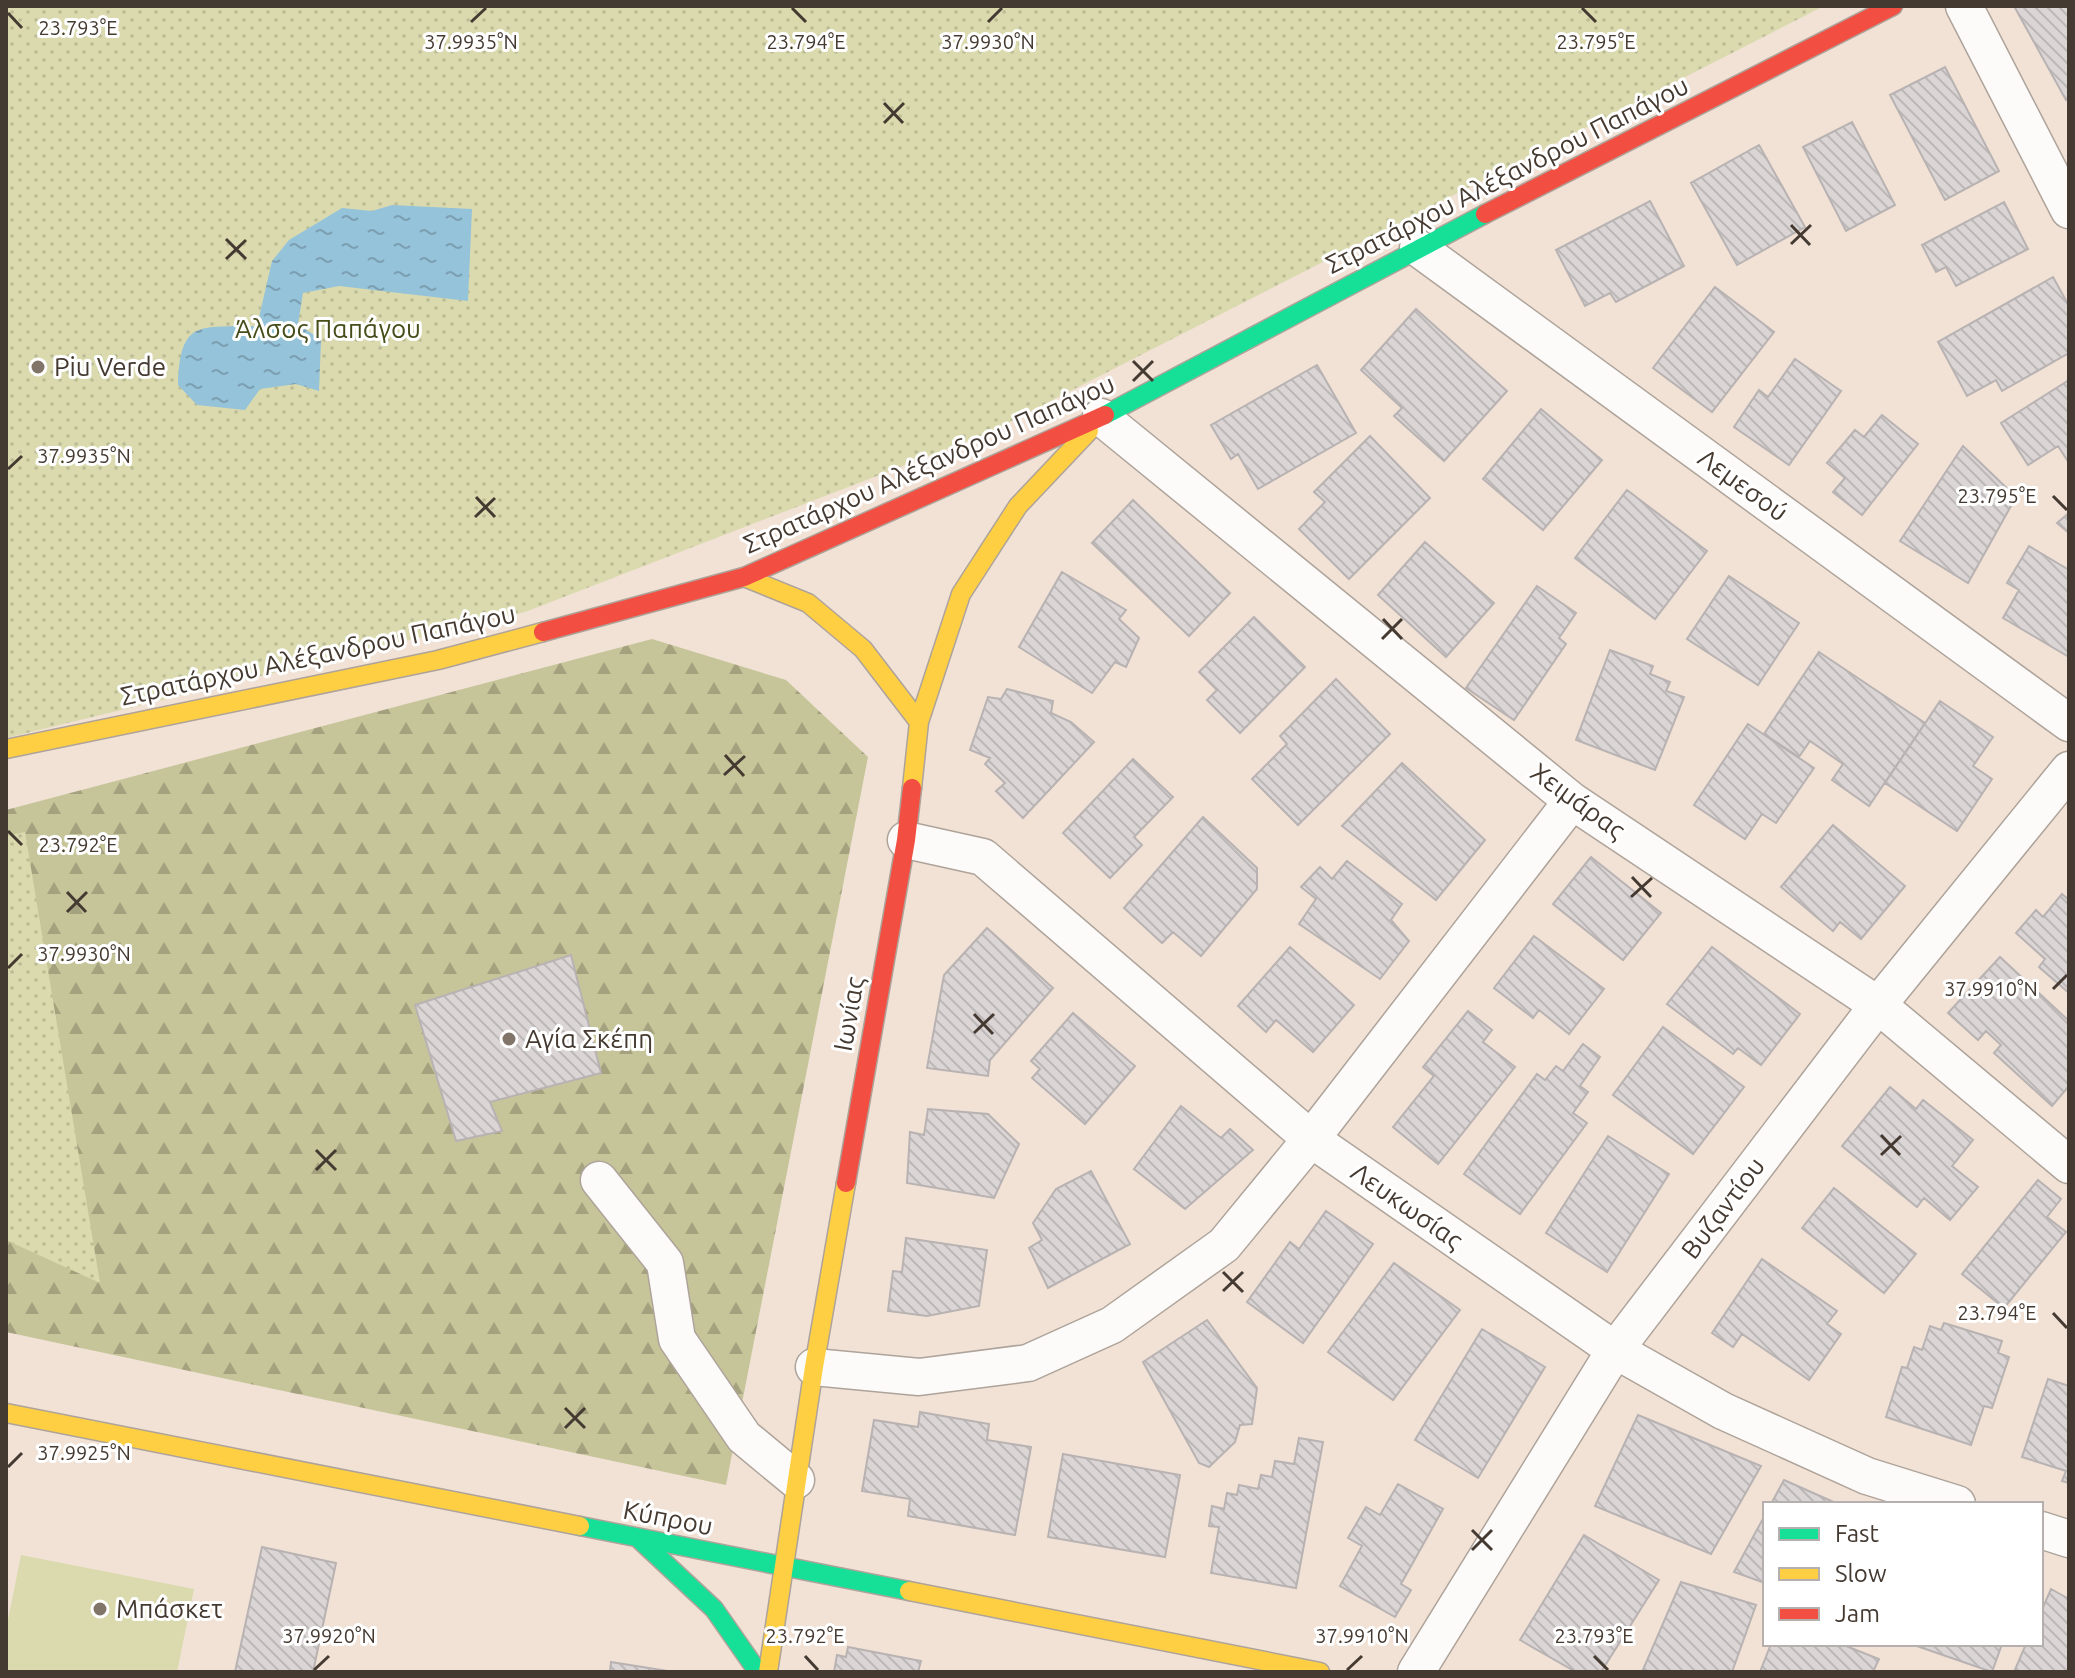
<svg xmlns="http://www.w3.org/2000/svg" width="2075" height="1678" font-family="Ubuntu,sans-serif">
	<defs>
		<pattern id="forest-firs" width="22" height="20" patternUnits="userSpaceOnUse" patternTransform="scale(2)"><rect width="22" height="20" fill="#c6c59a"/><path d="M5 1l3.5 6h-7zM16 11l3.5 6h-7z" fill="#a3a17e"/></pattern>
		<pattern id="park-dots" width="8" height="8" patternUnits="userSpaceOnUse" patternTransform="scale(2)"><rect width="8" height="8" fill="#dadaae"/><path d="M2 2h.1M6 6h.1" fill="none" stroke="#bcbc96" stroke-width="1.8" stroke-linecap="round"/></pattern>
		<pattern id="water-ripples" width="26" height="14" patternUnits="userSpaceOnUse" patternTransform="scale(2)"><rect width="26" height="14" fill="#95c3da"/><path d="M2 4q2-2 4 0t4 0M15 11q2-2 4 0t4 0" fill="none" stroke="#7b9fb1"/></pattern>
		<pattern id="building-back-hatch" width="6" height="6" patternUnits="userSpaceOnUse" patternTransform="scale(2)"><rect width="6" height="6" fill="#dbd5d6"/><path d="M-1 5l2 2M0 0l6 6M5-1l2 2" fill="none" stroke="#bdb8b8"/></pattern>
	</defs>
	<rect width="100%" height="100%" fill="#f1e2d5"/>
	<!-- grass -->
	<path fill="#dadaae" d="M21 1555 194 1589 177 1672H6V1630Z"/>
	<!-- forest -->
	<path fill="url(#forest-firs)" d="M652 639 786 680 868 757 726 1485 6 1332V810Z"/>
	<!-- park -->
	<path fill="url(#park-dots)" d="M6 6H1824L988 433 525 612 6 738Z
		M25 832 100 1283 6 1240V836Z"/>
	<!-- water -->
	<path fill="url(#water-ripples)" d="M392 205 472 209 468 301 339 286 303 293 298 324 321 340 319 391 296 384 260 389 245 410 197 405 178 385C180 317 201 328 257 326L272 261 289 240 342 208 372 211Z"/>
	<!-- building -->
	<path fill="url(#building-back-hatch)" stroke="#b8b2b2" stroke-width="2" d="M2014 6H2069V99L2066 100Z
		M1945 67 1999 171 1945 200 1890 95Z
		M1852 122 1895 205 1846 231 1803 147Z
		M1759 145 1805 227 1737 265 1691 183Z
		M1650 201 1684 266 1616 302 1610 293 1585 306 1556 250Z
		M2004 202 2028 249 1956 286 1946 267 1936 272 1922 245Z
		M2053 277 2069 306V353L2002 391 1996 380 1967 396 1938 342Z
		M1715 287 1774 332 1712 412 1653 368Z
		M1416 309 1507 391 1444 461 1394 416 1402 408 1361 370Z
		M1795 359 1841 391 1789 465 1734 427 1759 390 1768 397Z
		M1317 365 1356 433 1258 489 1238 454 1231 459 1211 425Z
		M2069 380V463L2058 446 2028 465 2001 423Z
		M1541 409 1602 460 1543 530 1483 479Z
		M1882 415 1918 444 1862 515 1833 492 1845 478 1827 463 1855 430 1864 437Z
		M1370 436 1430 498 1349 579 1299 529 1325 502 1314 492Z
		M1963 446 2016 497 1968 583 1900 541Z
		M1627 490 1707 551 1655 619 1575 558Z
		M1133 500 1230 593 1189 636 1092 543Z
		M2069 513V533L2057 523Z
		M1425 542 1494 603 1446 657 1378 595Z
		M2029 546 2069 570V657L2003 618 2019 590 2007 583Z
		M1062 572 1126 610 1119 619 1139 638 1126 667 1115 662 1092 693 1019 647Z
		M1729 576 1799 623 1758 685 1687 639Z
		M1537 586 1576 613 1559 638 1566 644 1514 720 1466 688Z
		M1254 617 1305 667 1240 733 1207 700 1217 690 1199 672Z
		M1610 650 1653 666 1650 674 1670 682 1666 691 1684 697 1655 770 1576 740Z
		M1819 652 1925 723 1869 806 1832 780 1843 764 1810 741 1799 757 1764 734Z
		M1336 679 1390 734 1298 825 1252 779 1287 744 1280 736Z
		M1007 689 1053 701 1051 713 1071 722 1094 742 1023 818 996 791 1005 783 985 764 990 758 970 750 988 697 1001 699Z
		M1940 701 1993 737 1973 766 1992 779 1957 831 1885 783Z
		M1748 724 1814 768 1776 823 1762 814 1745 839 1694 805Z
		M1133 759 1173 797 1134 837 1142 845 1110 878 1063 833Z
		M1402 763 1485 840 1436 900 1342 826Z
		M1203 817 1257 868V889L1201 956 1173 932 1162 943 1124 908Z
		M1833 825 1905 886 1861 939 1840 922 1833 931 1781 887Z
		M1591 857 1661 913 1623 960 1553 904Z
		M1347 861 1402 904 1391 920 1409 941 1380 979 1299 924 1316 899 1301 887 1320 867 1332 879Z
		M2062 894 2069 900V993L2039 967 2045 959 2016 933 2036 910 2043 917Z
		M987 928 1053 988 990 1060 988 1076 927 1068 944 975Z
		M1534 936 1604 989 1569 1034 1539 1010 1533 1018 1494 988Z
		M1290 947 1354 1005 1313 1052 1276 1020 1266 1032 1238 1006Z
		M1712 947 1800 1014 1761 1065 1738 1048 1733 1054 1667 1004Z
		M571 955 601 1073 490 1102 502 1131 456 1141 415 1005Z
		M2000 957 2069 1021V1086L2052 1106 1994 1053 2001 1045 1986 1031 1978 1040 1948 1013Z
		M1468 1011 1492 1030 1483 1042 1515 1067 1438 1164 1393 1127 1434 1076 1423 1067Z
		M1073 1013 1135 1066 1085 1124 1032 1078 1040 1069 1031 1061Z
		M1663 1027 1744 1087 1693 1154 1613 1095Z
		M1583 1044 1600 1057 1580 1086 1588 1092 1573 1113 1587 1123 1520 1214 1464 1174 1537 1074 1545 1080 1556 1066 1563 1071Z
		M1890 1087 1916 1109 1923 1100 1973 1140 1952 1166 1978 1187 1950 1220 1924 1198 1917 1207 1842 1146Z
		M1181 1106 1221 1138 1230 1129 1253 1150 1185 1209 1134 1169Z
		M928 1109 988 1114 1019 1144 994 1198 907 1183 910 1132 924 1135Z
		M1608 1136 1669 1174 1607 1272 1546 1233Z
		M1091 1171 1130 1244 1048 1288 1029 1248 1042 1240 1033 1223 1056 1189Z
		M2038 1180 2061 1199 2047 1217 2066 1232 2004 1308 1962 1274Z
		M1834 1188 1916 1254 1884 1293 1802 1228Z
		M1326 1211 1373 1244 1303 1343 1247 1302 1290 1242 1299 1249Z
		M906 1238 987 1250 979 1306 927 1316 888 1311 893 1271 902 1272Z
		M1762 1259 1837 1311 1827 1324 1841 1334 1809 1380 1742 1334 1733 1347 1712 1333Z
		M1394 1263 1460 1310 1393 1400 1328 1352Z
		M1207 1320 1257 1388 1252 1424 1240 1425 1235 1442 1209 1467 1199 1463 1143 1362Z
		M1944 1323 2002 1341 1998 1353 2009 1357 1992 1408 1984 1406 1971 1445 1886 1417 1902 1367 1907 1368 1914 1347 1922 1350 1930 1326 1941 1330Z
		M1482 1329 1545 1367 1478 1478 1415 1440Z
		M2048 1379 2069 1386V1483L2062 1481 2066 1471 2022 1457Z
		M920 1412 989 1424 987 1440 1031 1447 1015 1535 908 1516 910 1499 862 1491 874 1420 918 1427Z
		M1638 1415 1761 1466 1711 1554 1595 1506Z
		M1299 1438 1323 1442 1296 1588 1211 1573 1219 1527 1209 1526 1212 1506 1224 1509 1227 1493 1237 1495 1239 1485 1258 1489 1261 1475 1272 1477 1275 1461 1294 1464Z
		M1063 1454 1180 1475 1165 1557 1048 1537Z
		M1784 1480 1838 1504H1771Z
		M1398 1484 1443 1509 1401 1584 1411 1590 1395 1617 1340 1586 1362 1546 1348 1538 1366 1507 1380 1515Z
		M1765 1515V1583L1734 1572Z
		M1584 1535 1659 1580 1601 1672H1576L1520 1640Z
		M262 1547 336 1563 313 1672H235Z
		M1681 1582 1756 1605 1732 1672H1642Z
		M2051 1589 2069 1599V1672H2014L2026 1644H2041V1612Z
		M1771 1644H1841L1879 1659 1873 1672H1760Z
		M1911 1644H2002L1992 1672Z
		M848 1647 921 1661 918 1672H834L837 1655 846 1657Z
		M611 1662 674 1672H610Z"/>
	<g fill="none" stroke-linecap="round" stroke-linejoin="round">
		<defs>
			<path id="street" d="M1964 6 2069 210
				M1418 248 2069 723
				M1101 417 1572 801 1878 1005 2069 1165
				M906 840 983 857 1311 1139 1615 1350 1723 1411 1867 1476 1957 1504
				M599 1180 665 1263 677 1339 744 1437 796 1480
				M814 1367 919 1377 1028 1363 1112 1325 1224 1245 1311 1139 1572 801
				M2041 1530 2069 1539
				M1416 1672 1615 1350 1878 1005 2069 770"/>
			<path id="fast" d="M1105 415 1485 214
				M580 1526 909 1591
				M639 1539 714 1609 758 1672"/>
			<path id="slow" d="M744 577 808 603 863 649 919 722
				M6 749 438 660 543 632
				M912 788 919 722 961 594 1018 506 1089 431
				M6 1413 580 1526
				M909 1591 1320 1672
				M768 1672 814 1367 846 1183"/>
			<path id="jam" d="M1485 214 1893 6
				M543 632 744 577 1105 415
				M846 1183 906 840 912 788"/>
		</defs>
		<!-- street casing -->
		<use href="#street" stroke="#aea39a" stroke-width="39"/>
		<!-- fast casing -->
		<use href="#fast" stroke="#aea39a" stroke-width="21"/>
		<!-- slow casing -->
		<use href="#slow" stroke="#aea39a" stroke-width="21"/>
		<!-- jam casing -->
		<use href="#jam" stroke="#aea39a" stroke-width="21"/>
		<!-- street -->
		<use href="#street" stroke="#fdfbf9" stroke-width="36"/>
		<!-- fast -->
		<use href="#fast" stroke="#16e098" stroke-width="18"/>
		<!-- slow -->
		<use href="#slow" stroke="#ffcf43" stroke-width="18"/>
		<!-- jam -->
		<use href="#jam" stroke="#f24e42" stroke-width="18"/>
	</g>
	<!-- ticks -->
	<path fill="none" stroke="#453a31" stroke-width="3" d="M792 8 806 22M1582 8 1596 22M8 13 22 28M471 22 486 8M988 22 1002 8M884 103 903 123M884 123 904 103M1791 225 1810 245M226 239 246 259M1791 244 1811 225M226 259 246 240M1133 361 1153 381M1133 381 1153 361M8 469 22 456M2053 496 2067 510M476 497 495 517M475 517 495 498M1383 619 1402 639M1382 639 1402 619M725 755 744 776M724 775 745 756M8 831 22 845M1632 877 1651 897M67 892 86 912M1631 897 1652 878M67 912 87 892M8 968 22 954M2053 989 2067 975M974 1014 993 1034M974 1033 994 1014M1881 1135 1900 1155M316 1150 336 1170M1881 1155 1901 1136M316 1170 336 1150M1223 1272 1243 1292M1223 1291 1243 1272M2053 1313 2067 1328M565 1408 585 1428M565 1428 585 1408M8 1467 22 1453M1472 1530 1492 1550M1472 1550 1492 1530M805 1656 818 1670M1594 1656 1608 1670M314 1670 329 1656M1347 1670 1362 1656"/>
	<!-- markers -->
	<g fill="#81756a" stroke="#fff" stroke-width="3">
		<circle cx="38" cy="367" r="8"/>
		<circle cx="509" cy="1039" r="8"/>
		<circle cx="100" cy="1609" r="8"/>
	</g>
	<g text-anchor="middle" stroke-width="6" stroke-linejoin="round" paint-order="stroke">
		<!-- street labels -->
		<g font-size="26" fill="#453a31" stroke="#fff">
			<text transform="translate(1507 175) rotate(-27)" y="9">Στρατάρχου Αλέξανδρου Παπάγου</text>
			<text transform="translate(929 464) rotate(-24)" y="9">Στρατάρχου Αλέξανδρου Παπάγου</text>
			<text transform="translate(1743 485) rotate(36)" y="9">Λεμεσού</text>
			<text transform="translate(318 655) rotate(-12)" y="9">Στρατάρχου Αλέξανδρου Παπάγου</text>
			<text transform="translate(1578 801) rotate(36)" y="9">Χειμάρας</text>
			<text transform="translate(849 1014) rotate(-80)" y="9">Ιωνίας</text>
			<text transform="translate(1407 1206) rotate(35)" y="9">Λευκωσίας</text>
			<text transform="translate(1723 1208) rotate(-53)" y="9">Βυζαντίου</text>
			<text transform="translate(668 1518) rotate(11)" y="9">Κύπρου</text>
		</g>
		<!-- park labels -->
		<g font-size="26" fill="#474d1a" stroke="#fff">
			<text x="328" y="338">Άλσος Παπάγου</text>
		</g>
		<!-- poi labels -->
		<g font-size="26" fill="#453a31" stroke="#fff" text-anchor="start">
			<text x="54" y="376">Piu Verde</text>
			<text x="525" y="1048">Αγία Σκέπη</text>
			<text x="116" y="1618">Μπάσκετ</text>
		</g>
	</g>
	<g font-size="20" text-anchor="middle" fill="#453a31" stroke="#fff" stroke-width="6" stroke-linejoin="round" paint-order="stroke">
		<text x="78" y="35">23.793°E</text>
		<text x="471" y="49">37.9935°N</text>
		<text x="988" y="49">37.9930°N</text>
		<text x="806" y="49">23.794°E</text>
		<text x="1596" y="49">23.795°E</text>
		<text x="84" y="463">37.9935°N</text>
		<text x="1997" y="503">23.795°E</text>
		<text x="78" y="852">23.792°E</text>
		<text x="84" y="961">37.9930°N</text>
		<text x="1991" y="996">37.9910°N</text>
		<text x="1997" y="1320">23.794°E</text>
		<text x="84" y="1460">37.9925°N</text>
		<text x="805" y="1643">23.792°E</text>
		<text x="1594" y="1643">23.793°E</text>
		<text x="329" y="1643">37.9920°N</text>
		<text x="1362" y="1643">37.9910°N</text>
	</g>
	<!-- border -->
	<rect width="2075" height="1678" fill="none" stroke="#453a31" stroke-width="16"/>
	<!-- legend -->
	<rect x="1763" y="1502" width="280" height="144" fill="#ffffff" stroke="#b5b0ad" stroke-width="2"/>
	<rect x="1779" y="1528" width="40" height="12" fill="#16e098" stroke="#b5b0ad" stroke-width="2"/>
	<text x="1835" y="1542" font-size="24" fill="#453a31">Fast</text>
	<rect x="1779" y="1568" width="40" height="12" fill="#ffcf43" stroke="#b5b0ad" stroke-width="2"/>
	<text x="1835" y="1582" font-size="24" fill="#453a31">Slow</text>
	<rect x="1779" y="1608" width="40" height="12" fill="#f24e42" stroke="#b5b0ad" stroke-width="2"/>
	<text x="1835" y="1622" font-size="24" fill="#453a31">Jam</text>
</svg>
